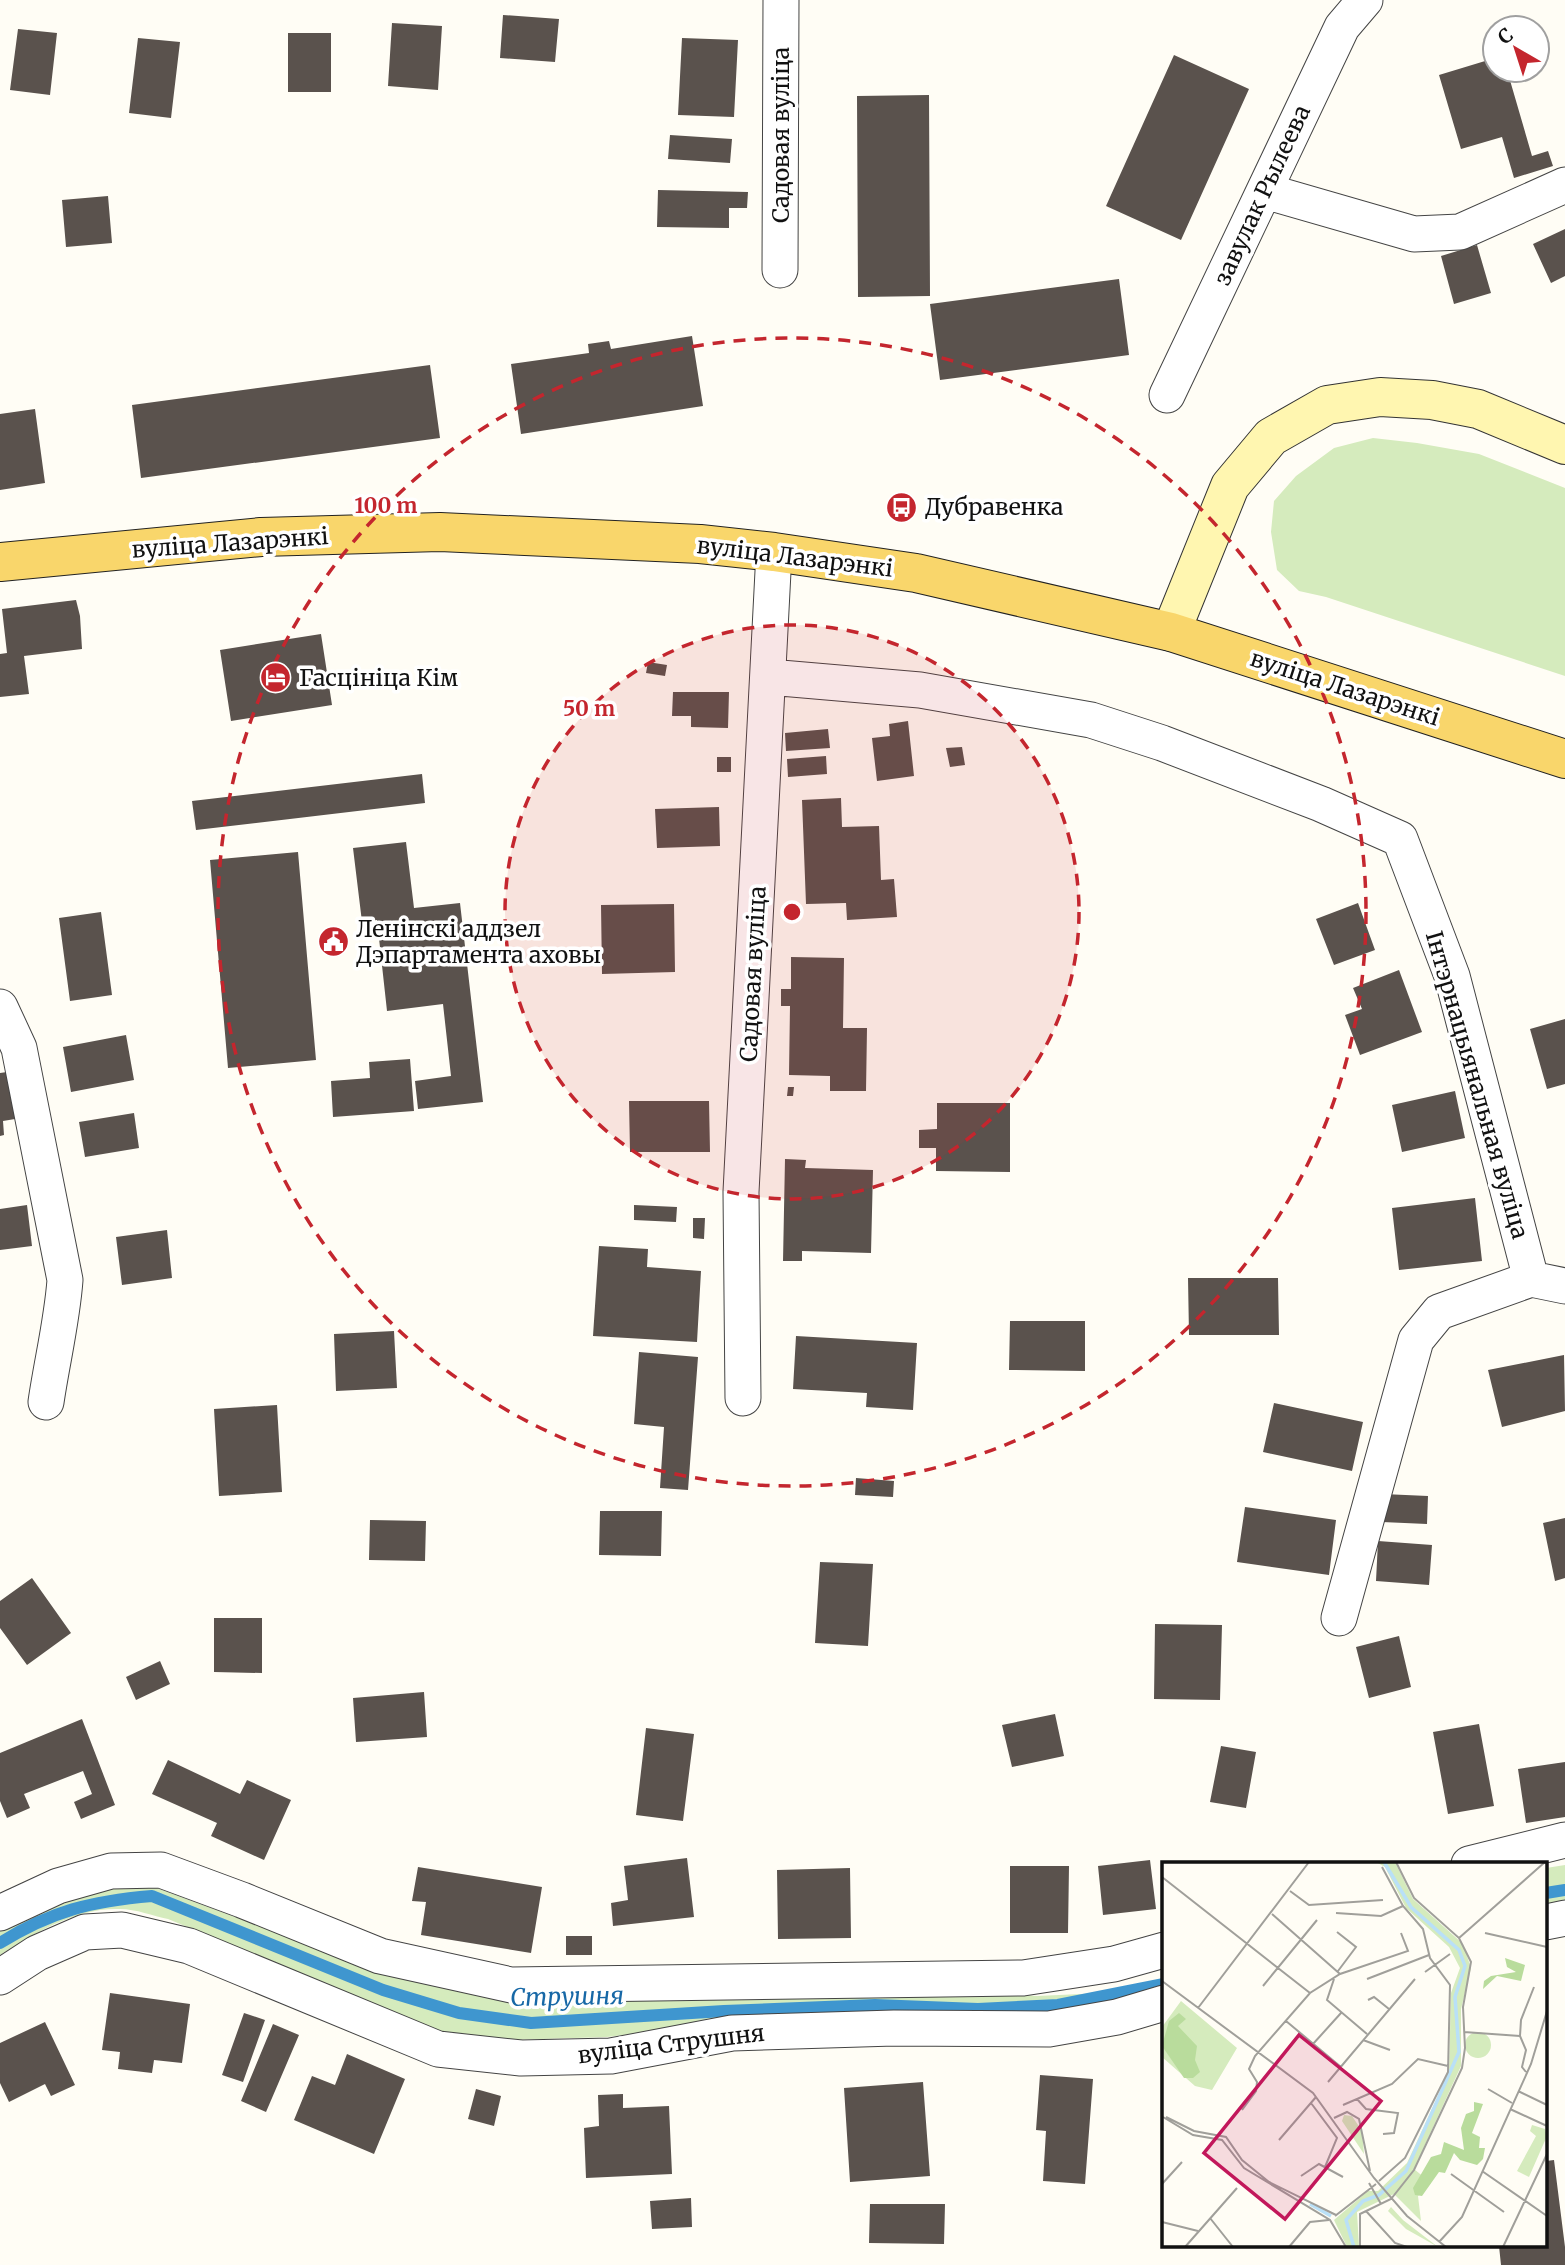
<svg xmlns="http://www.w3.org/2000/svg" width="1565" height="2265" font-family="Merriweather,serif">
	<rect width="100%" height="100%" fill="#fffdf5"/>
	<!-- green -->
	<path fill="#d5ebbd" d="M1373 438 1417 443 1479 454 1565 488V676L1326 597 1299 591 1277 570 1271 532 1274 501 1296 476 1334 448Z
		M1565 1865V1902L1546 1905V1868Z
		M114 1882 143 1883 304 1942 589 2001 735 2000 945 1992 1037 1996 1103 1993 1164 1978V1989L1060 2012 746 2020 607 2037 510 2040 449 2035 168 1919C153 1916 136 1909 120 1909 78 1907 34 1933 0 1955V1928Z"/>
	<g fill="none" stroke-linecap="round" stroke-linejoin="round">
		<!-- stream -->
		<path stroke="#3f96cf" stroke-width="12" d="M1546 1893 1565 1890
			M0 1943C51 1911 92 1901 152 1896L383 1990 459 2013 531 2023 724 2011 875 2005 978 2009 1058 2005 1164 1984"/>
	</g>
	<!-- building -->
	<path fill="#5a524d" d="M503 15 559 19 555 62 500 58Z
		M392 23 442 26 438 90 388 86Z
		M18 29 57 33 50 95 10 90Z
		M288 33H331V92H288Z
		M138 38 180 42 171 118 129 113Z
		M682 38 738 40 734 117 678 115Z
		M1174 55 1249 89 1181 240 1106 206Z
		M1495 58V70H1507L1532 156 1548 151 1553 166 1514 178 1502 137 1461 149 1439 75Z
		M929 95 930 296 858 297 857 96Z
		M670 135 732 139 730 163 668 159Z
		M658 190 748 192 747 208H729V228L657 227Z
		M108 196 112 243 66 247 62 200Z
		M1565 229V276L1551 283 1533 244Z
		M1477 245 1491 293 1454 304 1441 256Z
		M1119 279 1129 355 940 380 930 304Z
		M692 336 703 406 521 434 511 364 589 353 588 344 609 341 611 349Z
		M430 365 440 438 141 478 132 405Z
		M35 409 45 483 0 490V414Z
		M76 600 80 616 82 649 24 656 29 694 0 697V654L7 653 2 609Z
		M321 634 332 705 231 721 220 650Z
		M648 662 667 665 665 676 646 673Z
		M673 692H729L728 728 691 727V716H672Z
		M908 721 914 776 877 781 872 738 890 736 889 724Z
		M828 729 830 748 786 751 785 733Z
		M962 747 965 765 950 767 946 748Z
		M826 756 827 774 788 777 787 759Z
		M717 757H731V772H717Z
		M422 774 425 803 196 830 192 801Z
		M841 798 842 827 879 826 881 880 894 879 897 917 847 920 846 903 806 904 802 800Z
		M719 807 720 846 657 848 655 809Z
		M406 842 414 908 460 903 483 1102 418 1109 415 1081 451 1076 443 1004 387 1011 377 920 362 922 353 848Z
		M298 852 316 1060 228 1068 210 860Z
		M1358 903 1375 950 1334 965 1316 919Z
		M674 904 675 972 602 974 601 905Z
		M101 912 112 995 70 1001 59 918Z
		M791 957 844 958 843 1028H867L866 1091H830V1076L789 1075 790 1006H781V989H791Z
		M1399 970 1422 1032 1360 1055 1345 1015 1362 1009 1353 988Z
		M1565 1019V1084L1547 1089 1530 1029Z
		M126 1035 134 1080 71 1092 63 1047Z
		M410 1059 414 1111 333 1117 331 1081 370 1078 369 1062Z
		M14 1071 21 1118 3 1121 4 1135 0 1136V1073Z
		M788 1087H794L793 1096H787Z
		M1455 1091 1465 1138 1402 1152 1392 1105Z
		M629 1101H709L710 1152H630Z
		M937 1103H1010V1172L936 1171V1148H919V1130L937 1129Z
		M134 1113 139 1148 85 1157 79 1122Z
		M785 1159 806 1160 805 1168 873 1170 871 1253 802 1251V1261H783Z
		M1475 1198 1482 1261 1399 1270 1392 1208Z
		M27 1205 32 1246 0 1250V1209Z
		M634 1205 677 1207 676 1222 634 1220Z
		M693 1218H705L704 1239 693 1238Z
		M167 1230 172 1278 122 1285 116 1237Z
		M599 1246 648 1249 647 1267 701 1271 697 1342 593 1336Z
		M1188 1278H1278L1279 1335H1189Z
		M1010 1321H1085V1371L1009 1370Z
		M394 1331 397 1388 336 1391 334 1334Z
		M796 1336 917 1343 913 1410 866 1407 867 1393 793 1389Z
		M639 1352 698 1357 688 1490 660 1488 664 1427 634 1424Z
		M1564 1355 1565 1411 1502 1427 1488 1370Z
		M1274 1403 1363 1422 1352 1471 1263 1452Z
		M277 1405 282 1492 219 1496 214 1409Z
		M856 1478 894 1481 893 1497 855 1495Z
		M1383 1494 1428 1496 1427 1524 1382 1522Z
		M1245 1507 1336 1520 1329 1575 1237 1562Z
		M600 1511H662L661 1556 599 1555Z
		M1565 1518V1578L1555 1581 1543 1523Z
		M370 1520 426 1521 425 1561 369 1560Z
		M1378 1541 1432 1545 1429 1585 1376 1581Z
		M820 1562 873 1564 868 1646 815 1643Z
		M32 1578 71 1633 27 1665 0 1628V1601Z
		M214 1618H262V1673L214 1672Z
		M1155 1624 1222 1625 1220 1700 1154 1699Z
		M1399 1636 1411 1687 1369 1698 1356 1647Z
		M160 1661 170 1684 136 1700 126 1677Z
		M424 1692 427 1737 356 1742 353 1698Z
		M1055 1714 1064 1756 1012 1767 1002 1725Z
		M82 1719 115 1805 81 1819 74 1802 92 1794 83 1771 24 1794 30 1808 7 1818 0 1801V1753Z
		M1479 1724 1494 1806 1448 1814 1433 1732Z
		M646 1728 694 1734 683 1821 636 1815Z
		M1221 1746 1256 1752 1246 1808 1210 1802Z
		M168 1760 240 1794 247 1780 291 1800 264 1860 211 1836 217 1823 152 1794Z
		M1565 1762V1817L1526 1823 1518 1769Z
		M687 1858 694 1917 613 1926 611 1903 628 1900 624 1866Z
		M1150 1860 1156 1909 1103 1915 1098 1866Z
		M1010 1866H1069L1068 1933H1010Z
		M418 1867 542 1887 531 1953 421 1935 426 1902 412 1901Z
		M850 1868 851 1938 778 1939 777 1870Z
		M566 1936H592V1955H566Z
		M110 1993 190 2004 182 2063 154 2060 152 2073 118 2069 120 2052 102 2050Z
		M244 2013 265 2020 243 2082 222 2075Z
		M45 2022 75 2085 51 2096 45 2084 9 2102 0 2083V2043Z
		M273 2024 299 2035 266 2112 241 2101Z
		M347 2054 405 2079 374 2154 294 2120 312 2076 335 2085Z
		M1040 2075 1093 2079 1085 2184 1043 2181 1046 2131 1036 2130Z
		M923 2082 930 2176 850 2182 844 2088Z
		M476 2089 501 2096 494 2126 468 2119Z
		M623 2094V2108L669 2106 672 2174 586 2178 584 2128 599 2126 598 2095Z
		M1554 2160 1565 2247V2265H1501L1499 2246H1546V2161Z
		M691 2198 692 2227 652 2229 650 2201Z
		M870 2204H945L944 2244 869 2243Z"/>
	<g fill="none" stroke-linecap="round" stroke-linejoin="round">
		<defs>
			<path id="street" d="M1265 191 1414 234 1460 232 1565 185
				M780 270 781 0
				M1167 395 1342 27 1365 0
				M769 677 920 690 1091 720 1162 743 1321 804 1400 839 1452 976 1531 1279
				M0 1007 19 1048 65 1280C62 1321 52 1361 46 1402
				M743 1398 741 1192 774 552
				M1339 1618 1416 1340 1439 1312 1531 1279 1565 1286
				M1469 1864 1565 1840
				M0 1913 58 1886 111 1871 161 1870 242 1900 380 1956 511 1985 1023 1978 1114 1964 1164 1950
				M1546 1922 1565 1918
				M0 1977 37 1953 85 1932 122 1930 189 1946 438 2049 521 2058 611 2056 732 2033 894 2028 1049 2029 1117 2017 1164 2003"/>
			<path id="secondary" d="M1171 632 1230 486 1271 437 1327 405 1380 397 1432 400 1478 409 1565 445"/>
			<path id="primary" d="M0 562 261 537 440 532 700 544 774 552 916 573 1171 632 1565 759"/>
		</defs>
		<!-- street casing -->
		<use href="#street" stroke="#444" stroke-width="37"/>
		<!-- secondary casing -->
		<use href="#secondary" stroke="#333" stroke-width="40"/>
		<!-- primary casing -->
		<use href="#primary" stroke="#222" stroke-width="40"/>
		<!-- street -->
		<use href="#street" stroke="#fff" stroke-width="35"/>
		<!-- secondary -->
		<use href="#secondary" stroke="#fff6b0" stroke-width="38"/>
		<!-- primary -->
		<use href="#primary" stroke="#f9d66b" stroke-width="38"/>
	</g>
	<!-- distance rings -->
	<circle cx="792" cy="912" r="287" fill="#c4262e" fill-opacity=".12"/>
	<g fill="none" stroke="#c4262e" stroke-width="3.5" stroke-dasharray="12 9">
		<circle cx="792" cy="912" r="287"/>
		<circle cx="792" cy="912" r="574"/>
	</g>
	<!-- icons -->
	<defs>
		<symbol id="bus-disc" viewBox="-11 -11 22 22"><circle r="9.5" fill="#c4262e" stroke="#fff"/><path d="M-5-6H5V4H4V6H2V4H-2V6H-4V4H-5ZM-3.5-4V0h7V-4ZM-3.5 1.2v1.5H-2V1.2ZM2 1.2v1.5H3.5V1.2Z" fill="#fff"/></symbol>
		<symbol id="hotel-disc" viewBox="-11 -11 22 22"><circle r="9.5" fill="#c4262e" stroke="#fff"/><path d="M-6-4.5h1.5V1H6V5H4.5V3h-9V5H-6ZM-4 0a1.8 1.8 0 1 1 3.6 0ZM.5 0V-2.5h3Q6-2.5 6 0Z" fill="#fff"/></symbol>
		<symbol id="civic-disc" viewBox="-11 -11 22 22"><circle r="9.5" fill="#c4262e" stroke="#fff"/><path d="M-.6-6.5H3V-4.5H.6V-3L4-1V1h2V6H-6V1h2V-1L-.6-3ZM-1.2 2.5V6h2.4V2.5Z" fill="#fff"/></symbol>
	</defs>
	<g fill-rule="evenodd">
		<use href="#bus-disc" x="884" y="490" width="35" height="35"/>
		<use href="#hotel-disc" x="258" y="660" width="35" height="35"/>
		<use href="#civic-disc" x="316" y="924" width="35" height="35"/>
	</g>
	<g text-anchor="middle" stroke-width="7" stroke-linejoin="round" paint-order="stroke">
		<!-- street labels -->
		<g font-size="23" fill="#111" stroke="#fff">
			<text transform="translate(781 135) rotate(-90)" y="8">Садовая вуліца</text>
			<text transform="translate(1262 195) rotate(-65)" y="8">завулак Рылеева</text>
			<text transform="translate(230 543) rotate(-4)" y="8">вуліца Лазарэнкі</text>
			<text transform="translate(795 557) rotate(7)" y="8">вуліца Лазарэнкі</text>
			<text transform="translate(1345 688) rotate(18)" y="8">вуліца Лазарэнкі</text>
			<text transform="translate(753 974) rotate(-87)" y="8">Садовая вуліца</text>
			<text transform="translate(1477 1085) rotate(74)" y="8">Інтэрнацыянальная вуліца</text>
			<text transform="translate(671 2044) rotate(-7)" y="8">вуліца Струшня</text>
		</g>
		<!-- poi labels -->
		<g font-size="23" fill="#111" stroke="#fff" text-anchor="start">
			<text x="925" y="515">Дубравенка</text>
			<text x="299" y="686">Гасцініца Кім</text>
			<text x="356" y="937">Ленінскі аддзел<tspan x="356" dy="26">Дэпартамента аховы</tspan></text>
		</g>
		<!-- water labels -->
		<g font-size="24" font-style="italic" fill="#1768a6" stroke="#fff">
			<text transform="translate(567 1997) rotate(-1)" y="8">Струшня</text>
		</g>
	</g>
	<!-- overview -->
	<g transform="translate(1162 1862)">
		<rect width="385" height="385" fill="#fffdf5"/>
		<path d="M214 0H233L251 37 301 82 309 106 299 147V204L252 307 269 321 256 334 259 359 232 332 195 350 197 385H185L172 358 206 329H216L245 301 287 210 289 131 298 106 287 85 244 46 223 5ZM19 139 75 186 50 228 33 224 0 195V165ZM303 183a13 13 0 1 1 26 0a13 13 0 1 1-26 0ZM182 253 190 254 200 269 202 292 180 259ZM370 263 383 267 385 274 367 315 355 309 374 274 368 269ZM229 345 241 358 276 385 244 367 226 349Z" fill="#d5ebbd"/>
		<path d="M343 96 363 103 359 119 335 114 321 127 322 119 329 114 354 110 345 105ZM17 151 24 157 16 164 35 184 33 198 38 210 31 216H22L0 184 7 159ZM312 240 321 242 310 271 318 275 317 286H323L321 297 315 303 298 298 292 291 283 311 277 310 260 334 253 333 251 326 269 295 279 292 282 280 302 288 299 266 304 252 312 249Z" fill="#b9dc9c"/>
		<path fill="none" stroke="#b9e0f7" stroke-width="3.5" d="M148 342 169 354M192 385 184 358 201 339 217 333 244 309 297 190 293 135 303 104 297 88 249 45 222 0"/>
		<path fill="none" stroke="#a09f9a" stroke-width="2" d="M0 15 148 131M128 29 147 43 221 38M174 51 219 54 241 44M110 52 178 112M175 70 194 85 176 109M323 71 385 85M297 76 383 0M263 110 288 92M172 117 165 138 205 172M205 117 267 93M0 119 151 231 212 316 245 354 284 385M101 124 155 58M206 138 212 135 227 147M36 146 147 0M124 159 179 205M302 170 358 174M201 178 228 188M151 182 179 151M364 210 360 205 364 188 358 174 359 158 372 125M166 220 253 117M326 227 350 241M356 229 385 243M195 237 204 247 236 251 232 271 221 272M149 241 175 276 163 305M181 243 230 222 256 197 286 204M348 247 385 264M80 248 94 229 95 220 87 207 93 194 148 131 178 112 246 89 239 71M1 255 31 273 60 278 82 306 168 358 184 385M4 255 32 269 64 275 80 298 107 320 174 353M172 256 185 250 197 257 208 309M117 278 154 235M320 309 385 354M289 312 342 350M139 314 157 302 181 315M217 319 243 296 286 210 288 123 268 96 261 67 241 44 220 5M207 321 219 342M0 322 20 300M204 349 233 381 245 385M173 354 214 322M48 356 71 385M0 360 36 369M277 380 300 355 369 202 385 149M23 385 75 326M127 385 148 360 167 358M198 385V352L229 337 252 308 300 206 303 186 301 145 309 100 297 76 252 36 234 0M341 385 385 292"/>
		<path fill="#c2185b" fill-opacity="0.15" stroke="#c2185b" stroke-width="3.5" d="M137 173 219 239 123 357 42 291Z"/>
		<rect width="385" height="385" fill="none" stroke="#111" stroke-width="3.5"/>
	</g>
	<circle cx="792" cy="912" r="10" fill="#c4262e" stroke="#fff" stroke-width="3.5"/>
	<g font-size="21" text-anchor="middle" font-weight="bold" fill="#c4262e" stroke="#fff" stroke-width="7" stroke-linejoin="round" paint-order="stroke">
		<text x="386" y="513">100 m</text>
		<text x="589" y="716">50 m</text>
	</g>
	<!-- north arrow -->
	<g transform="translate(1516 49) rotate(321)"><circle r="33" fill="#ffffff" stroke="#a0a0a0" stroke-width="2"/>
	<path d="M0-5L12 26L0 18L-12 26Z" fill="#c4262e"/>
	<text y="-10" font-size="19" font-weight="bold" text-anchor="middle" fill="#111111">С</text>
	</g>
</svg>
